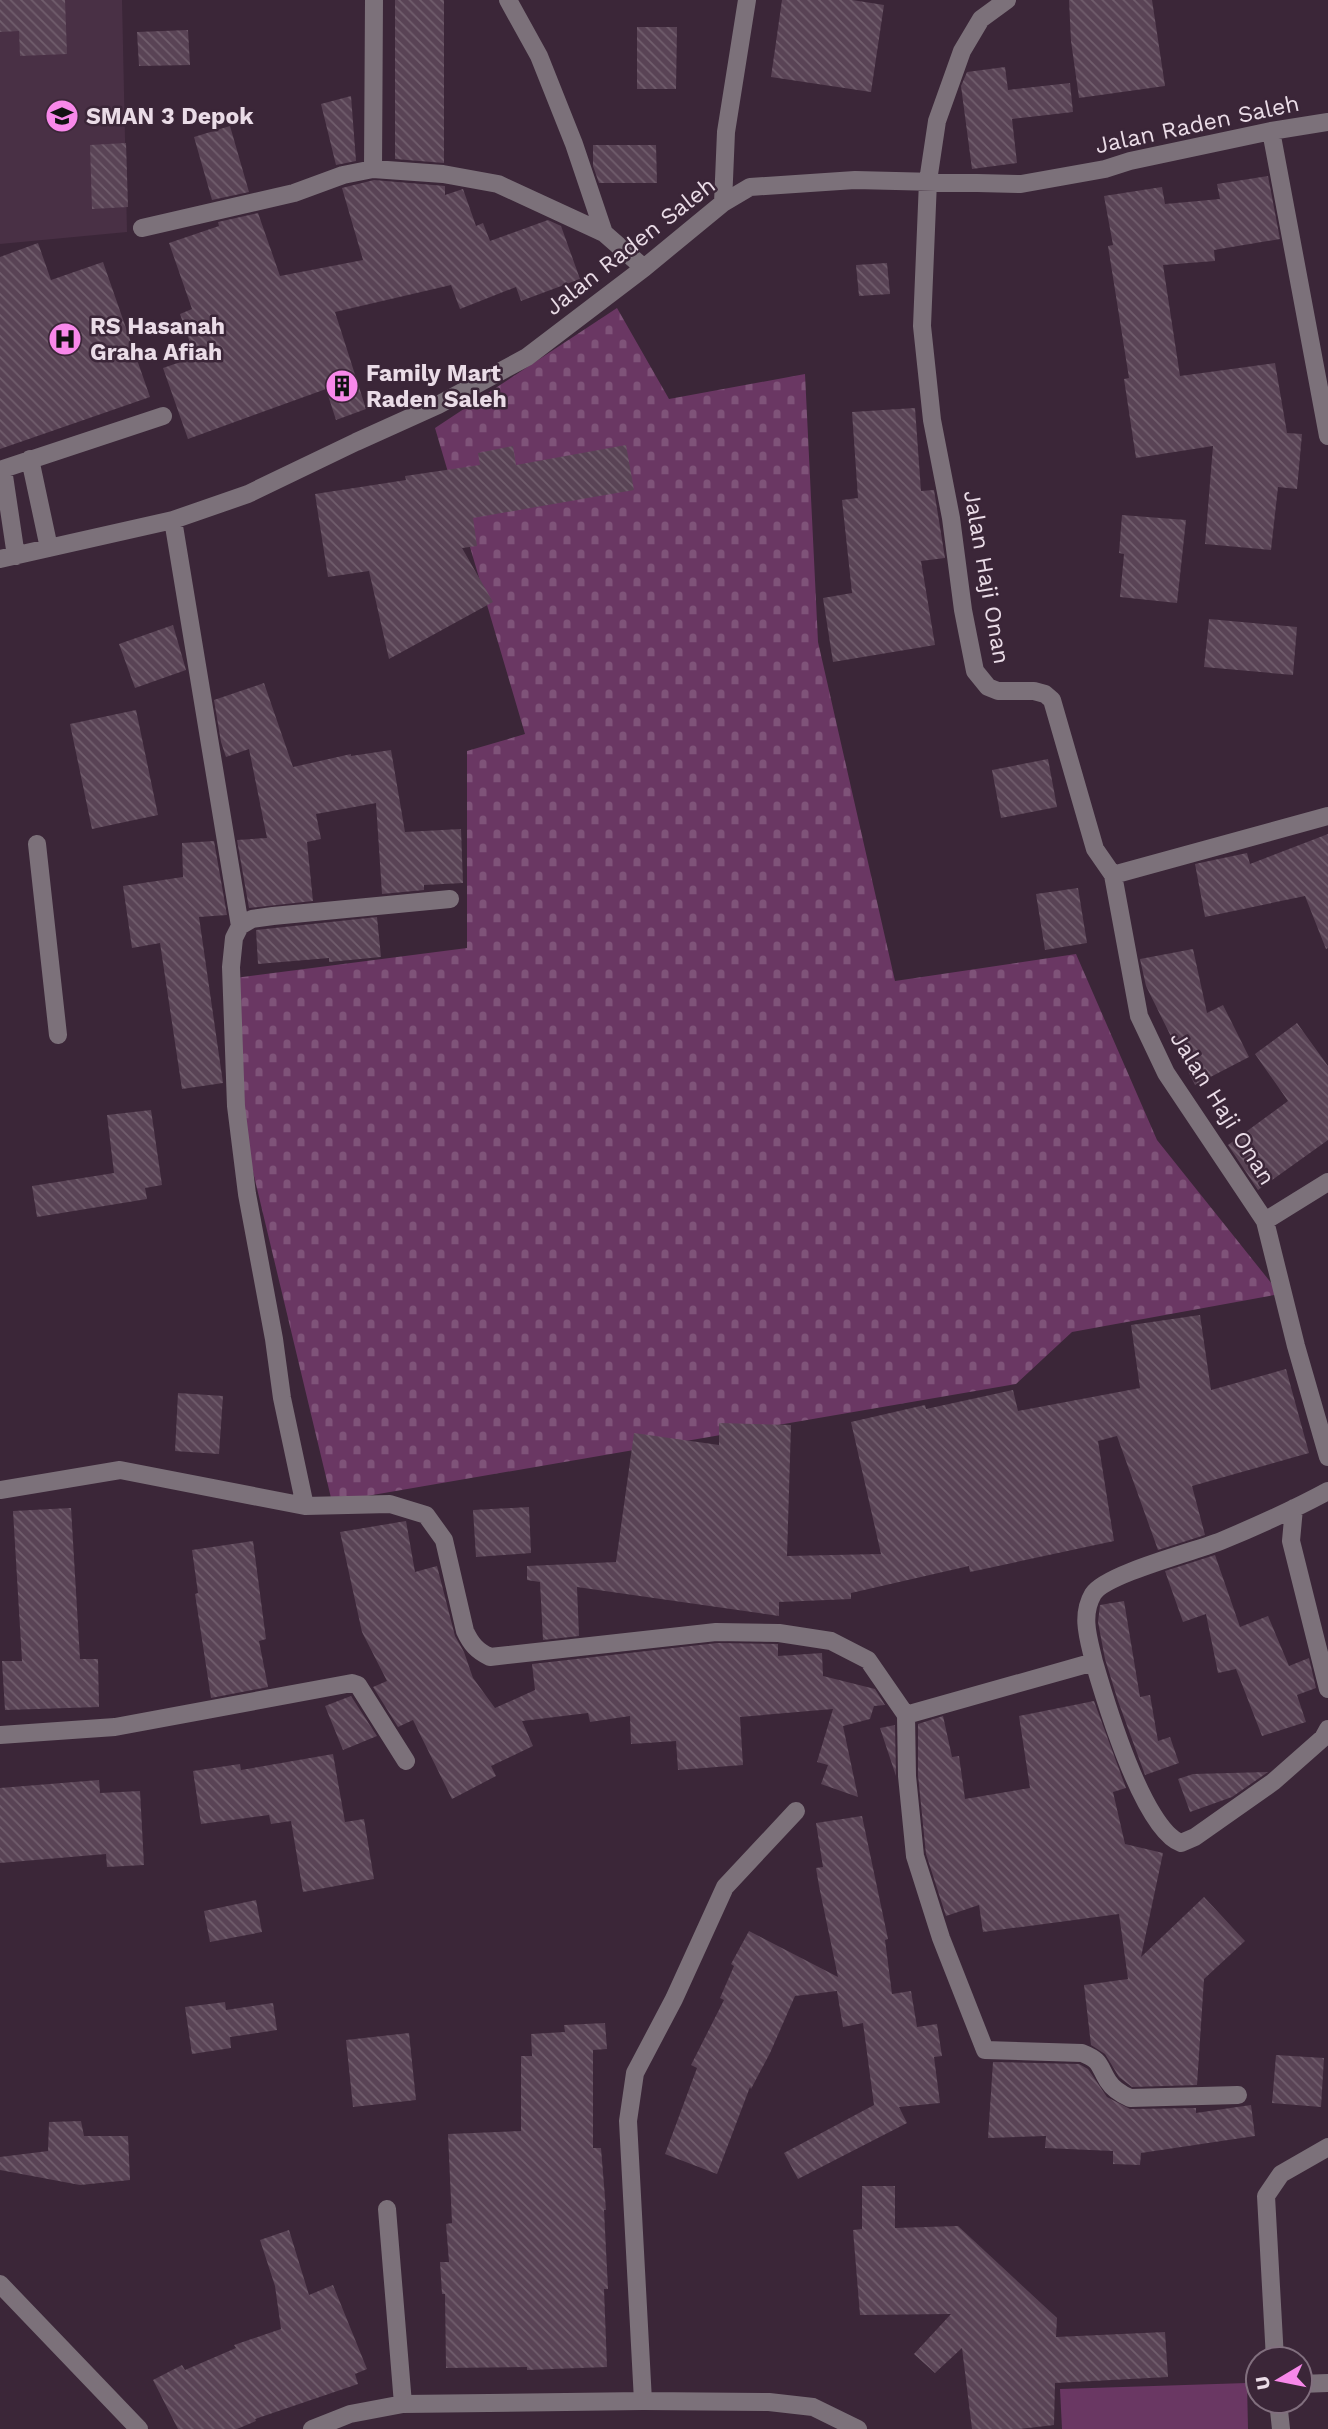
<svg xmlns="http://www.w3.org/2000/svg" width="1328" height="2429" font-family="'Work Sans',sans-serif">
	<defs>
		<pattern id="cemetery-stones" width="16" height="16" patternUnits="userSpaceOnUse" patternTransform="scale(1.75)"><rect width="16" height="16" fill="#6a3763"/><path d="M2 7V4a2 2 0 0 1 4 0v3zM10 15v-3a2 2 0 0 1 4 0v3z" fill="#7f5379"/></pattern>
		<pattern id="building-back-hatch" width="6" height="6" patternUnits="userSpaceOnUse" patternTransform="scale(1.75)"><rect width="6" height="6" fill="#594355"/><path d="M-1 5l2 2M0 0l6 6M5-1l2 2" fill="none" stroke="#715e6d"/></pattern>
	</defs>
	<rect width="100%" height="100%" fill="#3b2638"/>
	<!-- built -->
	<path fill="#493045" d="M0 0H122L127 232 0 244Z"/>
	<!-- cemetery -->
	<path fill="url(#cemetery-stones)" d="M617 308 669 399 805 374 818 642 895 981 1076 954 1157 1140 1280 1294 1072 1332 1016 1384 332 1502 249 1155 227 979 467 948V751L525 734 435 428Z"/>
	<!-- pitch -->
	<path fill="#6a3763" d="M1247 2383 1248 2429H1062L1060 2389Z"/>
	<!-- building -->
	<path fill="url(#building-back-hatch)" d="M0 0H65L67 54 20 56 19 31 0 32Z
		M395 0H444V163L395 159Z
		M782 0H852L884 5 871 92 771 77Z
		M1069 0H1152L1165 86 1079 98 1071 41Z
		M637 27H677L676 89H637Z
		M188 30 190 65 139 66 137 32Z
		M1005 67 1008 90 1070 83 1073 112 1012 119 1017 163 972 169 961 86 967 72Z
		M351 96 356 161 336 165 321 104Z
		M230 126 249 192 212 200 194 137Z
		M126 143 128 207 92 209 90 145Z
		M593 145H656L657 183H599L593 166Z
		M1268 176 1280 239 1214 250 1215 261 1163 265 1180 376 1275 363 1287 433 1302 434 1297 489 1278 487 1271 550 1205 544 1213 446 1136 458 1124 379 1129 378 1108 246 1113 245 1104 196 1162 187 1165 204 1220 199 1217 184Z
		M374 180 445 186V195L463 189 476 226 483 223 490 241 548 220 561 226 580 279 521 301 516 287 460 309 451 285 335 312 366 409 336 420 326 389 188 439 163 368 195 357 180 314 192 309 169 243 219 226 218 222 258 213 280 276 363 260 342 188Z
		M38 243 51 280 103 262 150 397 0 449V257Z
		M887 263 890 294 859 296 856 265Z
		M915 408 921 491 934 490 945 558 921 561 935 645 833 662 823 598 852 593 842 500 858 498 852 412Z
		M626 445 634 490 473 518 477 546 462 548 493 602 389 659 369 571 328 577 315 494 406 480 405 476 480 465 478 453 513 446 516 465Z
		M1122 515 1186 520 1177 603 1120 597 1124 554 1119 553Z
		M1209 619 1297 627 1293 675 1204 667Z
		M173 625 186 670 135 688 119 644Z
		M264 683 293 767 351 754V756L391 750 405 832 461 829 463 883 424 885V890L382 894 376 803 316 814 321 839 307 842 313 901 249 908 237 840 267 838 249 749 226 757 221 742 214 700Z
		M136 710 158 815 92 829 70 724Z
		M1048 759 1057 807 1001 818 992 770Z
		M1328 834V948L1326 949 1305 896 1205 917 1195 864 1247 853 1250 864Z
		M214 841 227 915 199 917 223 1083 182 1089 160 943 132 948 123 886 183 877 182 843Z
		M1078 888 1087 943 1045 950 1036 894Z
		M377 917 381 957 329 962V958L258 964 256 930Z
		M1193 949 1207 1013 1223 1005 1249 1057 1195 1085 1146 986 1140 959Z
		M1297 1023 1328 1066V1140L1258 1190 1228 1145 1288 1101 1255 1054Z
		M151 1110 162 1185 145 1188 147 1199 37 1217 32 1186 114 1173 107 1115Z
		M1200 1315 1211 1390 1286 1369 1309 1453 1192 1486 1205 1535 1158 1550 1117 1436 1098 1441 1114 1541 970 1572 969 1566 851 1593V1599L779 1602V1616L577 1587 579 1636 543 1640 540 1582 527 1580V1566L616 1562 634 1433 719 1445V1423L791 1425 787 1556 881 1554 851 1422 925 1405 926 1409 1013 1390 1018 1411 1140 1388 1131 1325Z
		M178 1393 223 1396 219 1454 175 1451Z
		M529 1507 531 1553 476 1557 473 1510Z
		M71 1508 80 1659H98L99 1707 5 1710 2 1661H22L13 1511Z
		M406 1521 415 1572 437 1566 455 1636 464 1652 473 1678 495 1708 535 1690 532 1664 717 1643 778 1644V1656L822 1653 823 1676 875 1689 885 1705 874 1706 870 1719 843 1726 858 1797 821 1784 828 1765 817 1762 833 1709 740 1717 743 1765 678 1770 676 1741 631 1744 630 1716 590 1722 588 1713 522 1721 533 1746 491 1766 496 1776 452 1799 413 1720 398 1727 373 1687 387 1681 362 1632 340 1532Z
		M253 1541 266 1639 259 1641 268 1687 211 1698 195 1594 198 1593 192 1550Z
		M1215 1555 1240 1627 1268 1616 1289 1666 1309 1658 1316 1688 1297 1695 1306 1722 1262 1736 1236 1669 1218 1673 1206 1614 1183 1622 1165 1571Z
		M1124 1601 1140 1697 1150 1695 1158 1741 1170 1737 1179 1763 1145 1775 1118 1701 1105 1659 1098 1622 1100 1605Z
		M351 1696 377 1736 343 1750 325 1706Z
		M1094 1701 1126 1788 1113 1792 1125 1844 1163 1853 1141 1957 1204 1897 1245 1941 1204 1979 1197 2085 1132 2087 1119 2077 1105 2054 1091 2045 1084 1985 1128 1979 1119 1914 983 1932 979 1905 946 1916 926 1854 918 1775V1724L943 1716 952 1757 959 1756 965 1799 1030 1788 1019 1716Z
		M895 1725 896 1776 880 1728Z
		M333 1754 345 1822 364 1819 374 1879 303 1892 291 1821 271 1824 269 1815 201 1824 193 1771 240 1764 241 1770Z
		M1268 1772 1232 1797 1190 1812 1178 1779 1193 1774Z
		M99 1780 100 1793 140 1791 144 1865 107 1867 106 1854 0 1863V1788Z
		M862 1816 888 1939 885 1940 892 1994 911 1991 917 2027 937 2024 942 2056 934 2057 940 2103 899 2107 907 2123 798 2179 784 2153 874 2105 863 2023 843 2027 837 1991 795 1996 770 2053 751 2089 750 2087 717 2174 665 2154 697 2068 691 2065 724 2000 720 1998 734 1966 731 1964 749 1931 838 1977 819 1886 816 1868 823 1867 816 1823Z
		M256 1900 262 1932 210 1942 204 1911Z
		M225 2002 226 2010 273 2003 277 2030 230 2037 231 2048 192 2054 185 2007Z
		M605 2023 607 2049 593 2050V2148H601L606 2210H604L608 2289H604L607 2367 527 2370V2367L446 2368 445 2294H442L440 2262H449L446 2224 452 2223 448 2134 521 2131V2056H532L531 2034 565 2032 564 2025Z
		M409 2033 416 2100 353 2107 346 2040Z
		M1276 2055 1324 2058 1321 2107 1272 2103Z
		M993 2062 1079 2064 1088 2069 1107 2097 1130 2109 1196 2108V2113L1251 2105 1255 2136 1141 2153 1140 2165 1113 2164V2151L1045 2148 1046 2136 988 2138Z
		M81 2121 84 2136H128L130 2180 80 2185 0 2170V2157L48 2151 49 2122Z
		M862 2186H895V2228L958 2226 1057 2318 1056 2337 1165 2332 1168 2377 1055 2383 1054 2425 1019 2429H972L962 2348 935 2373 914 2354 951 2314 860 2315 853 2230 862 2229Z
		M289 2230 309 2295 333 2285 367 2369 355 2374 358 2384 255 2419 256 2421 237 2429H178L153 2380 182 2365 185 2370 236 2348 234 2345 281 2329 275 2286 260 2240Z"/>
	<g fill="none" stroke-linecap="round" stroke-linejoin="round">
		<!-- minor -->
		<path stroke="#7c717a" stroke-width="18" d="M508 0 539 56 574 144 604 233
			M1007 0 981 19 962 51 937 121 928 181 922 326 932 420 951 518 963 610 975 671 988 687 998 691H1034L1045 694 1052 700 1095 849 1113 875 1139 1016 1166 1073 1265 1221 1296 1346 1328 1457
			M1271 131 1328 436
			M373 169 374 0
			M723 203 726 132 747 0
			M142 228 294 193 343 175 373 169 443 174 498 184 604 233 644 268
			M30 459 49 548
			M3 469 16 556
			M0 470 163 416
			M173 520 240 926 234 938 231 967 236 1106 247 1194 274 1339 282 1398 305 1506
			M0 559 173 520 248 494 356 442 438 405 527 357 644 268 723 203 750 187 855 180 1021 184 1105 169 1130 161 1271 131 1328 122
			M37 844 58 1035
			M1113 875 1328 816
			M240 926 252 919 273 916 450 899
			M1265 1221 1328 1182
			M0 1490 120 1470 305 1506 390 1504 426 1515 444 1540 465 1631C471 1644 477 1651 490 1657L716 1632 779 1633 831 1641 868 1660 906 1715 907 1776 915 1856 941 1938 985 2050 1082 2053C1102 2061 1098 2065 1108 2081 1113 2089 1121 2094 1130 2098L1238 2095
			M1294 1508 1291 1541 1328 1689
			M1094 1662C1105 1700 1143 1830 1181 1843L1195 1837 1273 1782 1323 1738 1328 1729
			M906 1715 1094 1662C1089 1640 1080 1616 1093 1594 1105 1574 1196 1551 1221 1541 1257 1526 1293 1510 1328 1491
			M0 1735 115 1727 352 1683 358 1685 406 1761
			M387 2209 403 2404
			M0 2284 139 2429
			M1275 2359 1266 2196 1281 2174 1328 2147
			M1300 2384 1328 2383
			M643 2401 628 2121 635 2073 674 1999 725 1887 796 1811
			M1278 2401 1281 2429
			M312 2429 350 2414 403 2404 643 2401 769 2402 813 2407 858 2429"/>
	</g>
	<!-- icons -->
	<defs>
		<symbol id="school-disc" viewBox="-11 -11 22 22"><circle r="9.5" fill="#f888ea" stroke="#3b2638"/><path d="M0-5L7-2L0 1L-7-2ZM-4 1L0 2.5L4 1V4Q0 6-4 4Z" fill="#111"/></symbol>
		<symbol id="hospital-disc" viewBox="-11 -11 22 22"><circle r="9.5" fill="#f888ea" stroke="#3b2638"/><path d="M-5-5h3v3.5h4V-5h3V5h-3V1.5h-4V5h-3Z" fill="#111"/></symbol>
		<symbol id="building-disc" viewBox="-11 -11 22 22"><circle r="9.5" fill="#f888ea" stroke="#3b2638"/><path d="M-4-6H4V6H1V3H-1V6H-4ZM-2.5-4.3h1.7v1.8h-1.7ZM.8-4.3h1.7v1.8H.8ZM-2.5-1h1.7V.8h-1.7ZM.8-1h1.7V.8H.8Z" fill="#111"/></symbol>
	</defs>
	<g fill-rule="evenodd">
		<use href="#school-disc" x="43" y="97" width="38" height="38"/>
		<use href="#hospital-disc" x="46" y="320" width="38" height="38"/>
		<use href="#building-disc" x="323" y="367" width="38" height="38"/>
	</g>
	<g text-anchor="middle" stroke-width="5" stroke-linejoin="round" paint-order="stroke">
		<!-- poi labels -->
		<g font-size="23" font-weight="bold" fill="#eadce7" stroke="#3b2638" text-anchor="start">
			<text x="86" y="124">SMAN 3 Depok</text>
			<text x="90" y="334">RS Hasanah<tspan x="90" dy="26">Graha Afiah</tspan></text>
			<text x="366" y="381">Family Mart<tspan x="366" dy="26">Raden Saleh</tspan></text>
		</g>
		<!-- street labels -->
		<g font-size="23" fill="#eadce7" stroke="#3b2638">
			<text transform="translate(1197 124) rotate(-12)" y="8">Jalan Raden Saleh</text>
			<text transform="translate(630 246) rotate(-38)" y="8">Jalan Raden Saleh</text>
			<text transform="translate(987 577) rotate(80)" y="8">Jalan Haji Onan</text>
			<text transform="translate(1223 1108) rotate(58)" y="8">Jalan Haji Onan</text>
		</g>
	</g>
	<!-- north arrow -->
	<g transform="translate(1279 2380) rotate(260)"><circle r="33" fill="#3b2638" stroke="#816f7e" stroke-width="2"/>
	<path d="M0-5L12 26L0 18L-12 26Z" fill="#f888ea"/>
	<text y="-10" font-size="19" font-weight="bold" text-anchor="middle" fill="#eadce7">U</text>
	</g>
</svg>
